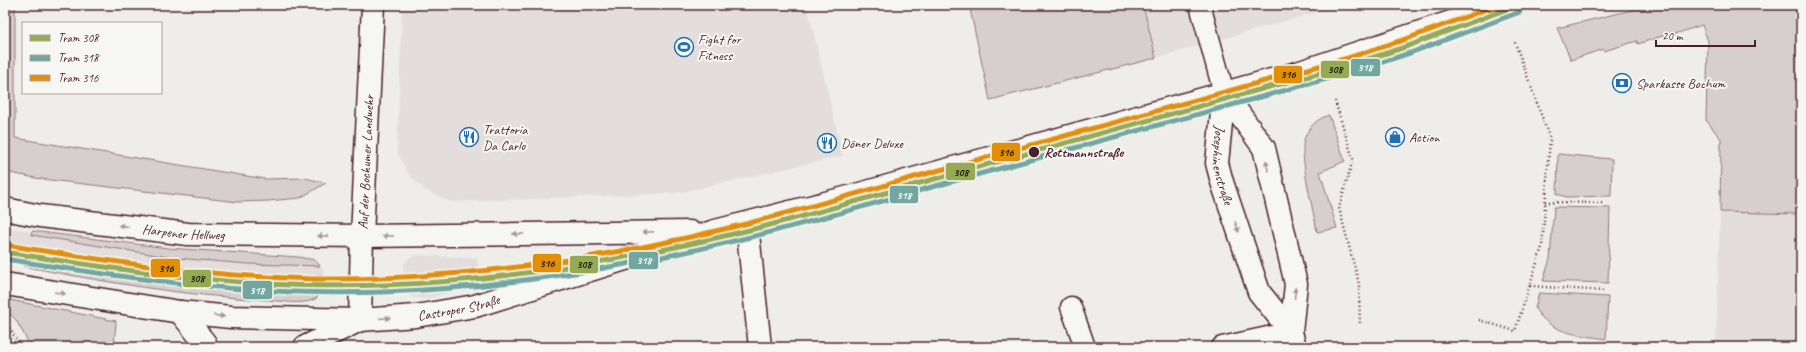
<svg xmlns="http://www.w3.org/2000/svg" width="1806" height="352" font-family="Caveat,sans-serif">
	<rect width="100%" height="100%" fill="#efedea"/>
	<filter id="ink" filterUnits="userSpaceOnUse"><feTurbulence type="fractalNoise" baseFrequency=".025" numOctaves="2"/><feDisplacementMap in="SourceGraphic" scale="8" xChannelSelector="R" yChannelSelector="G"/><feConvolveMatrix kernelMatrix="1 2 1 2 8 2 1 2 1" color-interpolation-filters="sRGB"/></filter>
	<g filter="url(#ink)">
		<!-- built -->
		<path fill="#e3dedc" d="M402 5H807L843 156 678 193 451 202 426 191 408 174 397 151Z
			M1143 5H1342L1156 58Z
			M1720 212 1799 214 1797 282H1801V347H1716Z
			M5 227 32 231 31 235 175 258 248 264 320 266 323 269 324 290 321 294 246 291 171 285 24 263 23 266 5 263Z
			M416 255 477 258 480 285 425 299 411 297 405 290 402 281 403 274 404 264 409 258Z"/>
		<!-- green -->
		<path fill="#d7cfce" stroke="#90777c" d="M5 5H15V138L265 179 305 178 326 183 300 198 268 201 238 202 41 179 5 172Z
			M969 5H1143L1156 58 990 100Z
			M1653 5H1801V206L1799 214 1720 212 1721 139 1706 120 1708 41 1702 25 1672 35 1671 33 1638 44 1637 41 1604 51 1603 49 1571 60 1557 28Z
			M1329 115 1345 161 1320 172 1337 228 1317 232C1314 212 1299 157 1304 140 1308 127 1317 119 1329 115Z
			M1558 154 1612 159 1611 196 1566 197 1557 194Z
			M1554 207 1610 208 1608 283 1543 281 1550 259Z
			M32 231 168 248 298 257 315 260 320 266 248 264 175 258 31 235Z
			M24 263 171 285 321 294C318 296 316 299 313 300 301 305 281 301 268 300 185 296 104 282 23 266Z
			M1539 293 1608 297 1606 339C1577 334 1553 335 1535 309Z
			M5 299 116 321 114 347H31L16 320 5 309Z"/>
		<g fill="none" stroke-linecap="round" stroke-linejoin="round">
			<defs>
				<path id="service" d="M1200 5 1224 93
					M1071 307 1085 347
					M1222 347 1291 332"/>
				<g id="minor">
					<path d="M747 224 760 347"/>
					<path id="s1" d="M362 236 373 5"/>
					<path d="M180 312 205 343V347"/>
					<path d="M305 347 360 320"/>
				</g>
				<g id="tertiary">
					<path d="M1224 93 1264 148 1296 284 1291 332 1295 347"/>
					<path id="s2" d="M1224 93 1217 163 1222 182 1259 292 1291 332"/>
				</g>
				<g id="secondary">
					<path id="s3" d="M5 209 40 216 188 234 362 236 690 232"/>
					<path id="s4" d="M5 284 180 312 231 317 360 320 416 316 475 306 715 231 845 198 1297 73 1502 5"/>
					<path d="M360 320 362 236"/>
				</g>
			</defs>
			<!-- service casing -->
			<use href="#service" stroke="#4a1f2b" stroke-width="23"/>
			<!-- minor casing -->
			<use href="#minor" stroke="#4a1f2b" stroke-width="25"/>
			<!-- tertiary casing -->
			<use href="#tertiary" stroke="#4a1f2b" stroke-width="25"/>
			<!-- secondary casing -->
			<use href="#secondary" stroke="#4a1f2b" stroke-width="25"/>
			<!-- path -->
			<path stroke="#4a1f2b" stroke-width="2.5" stroke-dasharray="1 3" stroke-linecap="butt" d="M1335 101 1353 159 1339 208 1359 284 1360 325
				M1545 202 1603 203
				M1530 286 1604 291
				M1479 320 1515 331 1542 247 1550 139 1514 40
				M5 321 21 347"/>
			<!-- service -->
			<use href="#service" stroke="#f6f6f2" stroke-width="20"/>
			<!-- minor -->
			<use href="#minor" stroke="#f6f6f2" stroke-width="22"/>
			<!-- tertiary -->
			<use href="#tertiary" stroke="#f6f6f2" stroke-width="22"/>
			<!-- secondary -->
			<use href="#secondary" stroke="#f6f6f2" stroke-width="22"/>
			<defs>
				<path id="tram-1" d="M5 252C130 272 255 290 383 285 502 281 622 261 737 233 802 218 866 198 931 180 1070 142 1210 103 1350 65L1408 46 1518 5"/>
				<path id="tram-2" d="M5 259C131 279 255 297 383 292 502 288 622 268 738 240 803 225 867 205 932 187 1072 149 1212 110 1352 72L1410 53 1520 12"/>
				<path id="tram-3" d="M6 245C131 265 256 284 383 278 502 273 621 255 737 226 801 210 865 191 929 173 1069 135 1208 97 1348 58L1406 39 1498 5"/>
			</defs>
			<!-- tram-1 casing -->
			<use href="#tram-1" stroke="#f6f6f2" stroke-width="8"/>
			<!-- tram-2 casing -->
			<use href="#tram-2" stroke="#f6f6f2" stroke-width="8"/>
			<!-- tram-3 casing -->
			<use href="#tram-3" stroke="#f6f6f2" stroke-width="8"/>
			<!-- tram-1 -->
			<use href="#tram-1" stroke="#95aa53" stroke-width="5"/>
			<!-- tram-2 -->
			<use href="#tram-2" stroke="#72a7a0" stroke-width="5"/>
			<!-- tram-3 -->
			<use href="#tram-3" stroke="#e28e07" stroke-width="5"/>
		</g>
		<!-- one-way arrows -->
		<defs><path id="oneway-solid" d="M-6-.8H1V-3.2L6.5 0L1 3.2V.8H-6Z"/></defs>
		<g fill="#a99598">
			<use href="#oneway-solid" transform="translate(1267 166) rotate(-103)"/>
			<use href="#oneway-solid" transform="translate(124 226) rotate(-173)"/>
			<use href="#oneway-solid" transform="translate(1237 227) rotate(71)"/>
			<use href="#oneway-solid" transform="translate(648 232) rotate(179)"/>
			<use href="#oneway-solid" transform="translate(518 234) rotate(179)"/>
			<use href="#oneway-solid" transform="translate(323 236) rotate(-179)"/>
			<use href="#oneway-solid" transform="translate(388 236) rotate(179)"/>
			<use href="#oneway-solid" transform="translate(60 293) rotate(9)"/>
			<use href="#oneway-solid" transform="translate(1295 293) rotate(-85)"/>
			<use href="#oneway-solid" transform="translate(219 316) rotate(6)"/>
			<use href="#oneway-solid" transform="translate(385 318) rotate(-4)"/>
		</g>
	</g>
	<!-- icons -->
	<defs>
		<symbol id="stadium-ring" viewBox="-11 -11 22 22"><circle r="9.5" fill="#f6f6f2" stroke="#1f6fb2" stroke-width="1.5"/><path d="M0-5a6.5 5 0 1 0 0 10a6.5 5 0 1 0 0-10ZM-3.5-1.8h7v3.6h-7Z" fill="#1f6fb2"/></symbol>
		<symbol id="bank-ring" viewBox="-11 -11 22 22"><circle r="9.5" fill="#f6f6f2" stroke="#1f6fb2" stroke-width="1.5"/><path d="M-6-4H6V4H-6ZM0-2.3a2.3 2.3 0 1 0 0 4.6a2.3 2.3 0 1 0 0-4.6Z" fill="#1f6fb2"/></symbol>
		<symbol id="restaurant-ring" viewBox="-11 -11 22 22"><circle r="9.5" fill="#f6f6f2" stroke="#1f6fb2" stroke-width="1.5"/><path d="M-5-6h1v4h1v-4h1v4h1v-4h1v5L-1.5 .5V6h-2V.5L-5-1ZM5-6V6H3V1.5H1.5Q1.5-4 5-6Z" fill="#1f6fb2"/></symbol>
		<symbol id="shop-ring" viewBox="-11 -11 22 22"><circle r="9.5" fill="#f6f6f2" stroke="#1f6fb2" stroke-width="1.5"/><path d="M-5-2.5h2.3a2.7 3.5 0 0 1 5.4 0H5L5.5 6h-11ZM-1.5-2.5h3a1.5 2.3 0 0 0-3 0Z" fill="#1f6fb2"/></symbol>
	</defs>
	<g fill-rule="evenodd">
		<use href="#stadium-ring" x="673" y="36" width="22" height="22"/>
		<use href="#bank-ring" x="1611" y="72" width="22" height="22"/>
		<use href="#restaurant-ring" x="458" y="126" width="22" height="22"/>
		<use href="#shop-ring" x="1384" y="126" width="22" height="22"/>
		<use href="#restaurant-ring" x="816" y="132" width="22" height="22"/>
	</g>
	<!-- markers -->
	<circle fill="#4a1f2b" stroke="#f6f6f2" stroke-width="1.5" cx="1034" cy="152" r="6"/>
	<g text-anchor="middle" stroke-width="4" stroke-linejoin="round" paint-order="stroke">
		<!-- poi labels -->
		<g font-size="14" fill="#4a1f2b" stroke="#f6f6f2" text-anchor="start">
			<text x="698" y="44">Fight for<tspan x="698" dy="16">Fitness</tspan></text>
			<text x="1636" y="88">Sparkasse Bochum</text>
			<text x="483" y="134">Trattoria<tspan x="483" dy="16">Da Carlo</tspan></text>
			<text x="1409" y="142">Action</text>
			<text x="841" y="148">Döner Deluxe</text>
		</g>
		<!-- stop labels -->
		<g font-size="14" font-weight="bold" fill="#4a1f2b" stroke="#f6f6f2" text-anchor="start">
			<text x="1044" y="157">Rottmannstraße</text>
		</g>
		<!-- street labels -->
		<g font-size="14" fill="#4a1f2b" stroke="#f6f6f2">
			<text dy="5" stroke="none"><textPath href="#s1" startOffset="74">Auf der Bochumer Landwehr</textPath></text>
			<text dy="5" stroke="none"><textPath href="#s2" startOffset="73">Josephinenstraße</textPath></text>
			<text dy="5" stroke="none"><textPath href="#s3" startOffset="180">Harpener Hellweg</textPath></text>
			<text dy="5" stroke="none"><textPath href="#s4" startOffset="457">Castroper Straße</textPath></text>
		</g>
	</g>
	<g stroke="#f6f6f2" stroke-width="1.5">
		<rect x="1350" y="58" width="31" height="19" rx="4" fill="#72a7a0"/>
		<rect x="1320" y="60" width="30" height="19" rx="4" fill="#95aa53"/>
		<rect x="1273" y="65" width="30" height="19" rx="4" fill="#e28e07"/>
		<rect x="991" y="142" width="30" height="20" rx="4" fill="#e28e07"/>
		<rect x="945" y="162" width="31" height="19" rx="4" fill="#95aa53"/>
		<rect x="889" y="185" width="30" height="19" rx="4" fill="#72a7a0"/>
		<rect x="628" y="251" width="31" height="19" rx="4" fill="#72a7a0"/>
		<rect x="532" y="253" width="30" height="20" rx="4" fill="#e28e07"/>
		<rect x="569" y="255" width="30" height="19" rx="4" fill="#95aa53"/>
		<rect x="150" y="258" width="31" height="20" rx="4" fill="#e28e07"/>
		<rect x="182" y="269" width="30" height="19" rx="4" fill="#95aa53"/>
		<rect x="242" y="280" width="31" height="20" rx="4" fill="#72a7a0"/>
	</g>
	<g font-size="11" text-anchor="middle" font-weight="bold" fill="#fff">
		<text x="1365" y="71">318</text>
		<text x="904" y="199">318</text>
		<text x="644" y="264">318</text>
		<text x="257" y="294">318</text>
	</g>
	<g font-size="11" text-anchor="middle" font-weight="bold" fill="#111">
		<text x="1335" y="73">308</text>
		<text x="1288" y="78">316</text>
		<text x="1006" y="156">316</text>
		<text x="961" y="176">308</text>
		<text x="547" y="267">316</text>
		<text x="584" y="268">308</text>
		<text x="166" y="272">316</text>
		<text x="197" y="282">308</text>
	</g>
	<!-- margin -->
	<rect width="1806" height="352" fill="none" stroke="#f6f6f2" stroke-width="20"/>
	<rect x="10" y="10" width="1786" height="332" fill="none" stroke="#4a1f2b" stroke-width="1.5" filter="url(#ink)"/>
	<!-- legend -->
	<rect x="22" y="22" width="140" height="72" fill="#f6f6f2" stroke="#b1a0a2"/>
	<rect x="30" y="35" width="20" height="6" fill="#95aa53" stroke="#b1a0a2"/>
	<text x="58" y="42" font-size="12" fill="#4a1f2b">Tram 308</text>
	<rect x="30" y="55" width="20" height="6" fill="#72a7a0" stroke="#b1a0a2"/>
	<text x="58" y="62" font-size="12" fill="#4a1f2b">Tram 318</text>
	<rect x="30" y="75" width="20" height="6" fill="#e28e07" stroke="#b1a0a2"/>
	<text x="58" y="82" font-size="12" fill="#4a1f2b">Tram 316</text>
	<!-- scale -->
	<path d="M1656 40v6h99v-6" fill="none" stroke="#4a1f2b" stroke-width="2"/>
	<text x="1662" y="40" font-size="12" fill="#4a1f2b" stroke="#f6f6f2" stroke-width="3" paint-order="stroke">20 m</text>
</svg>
